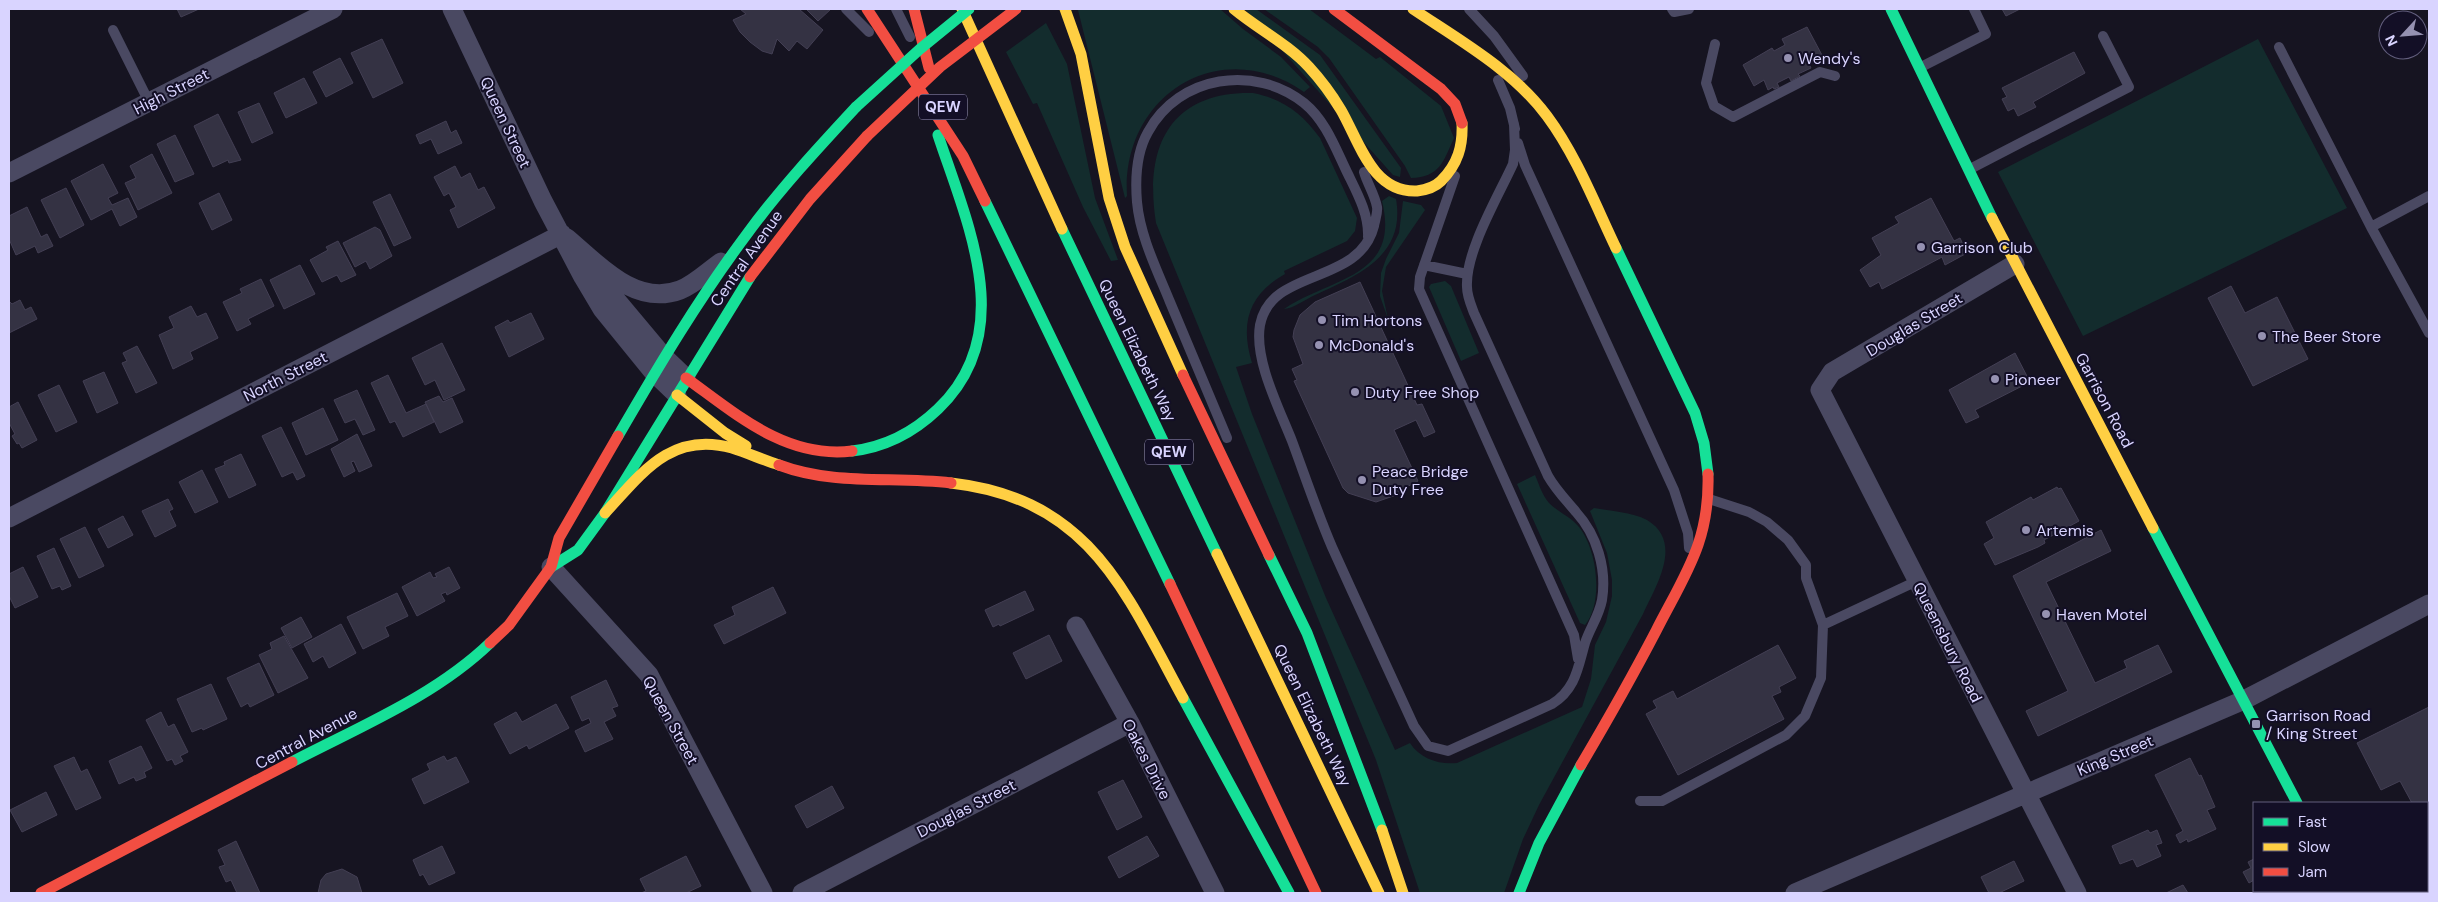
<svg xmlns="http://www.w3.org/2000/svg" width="2438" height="902" font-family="'DM Sans',sans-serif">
	<rect width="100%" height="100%" fill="#161421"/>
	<!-- green -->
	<path fill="#132c2d" d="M1083 9H1220L1243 29 1281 57 1310 87 1304 92C1219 33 1121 96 1127 196L1125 198 1078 10Z
		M1245 9H1256L1320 55 1401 168 1400 177 1393 175Z
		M1264 9H1309L1376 59 1380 57 1441 106 1454 138C1443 162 1440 177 1411 178L1405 166 1329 58 1318 47Z
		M1046 23 1067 64 1095 198 1118 260 1111 261 1083 207 1037 103 1033 104 1006 52Z
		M2258 39 2347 208 2083 336 1998 172Z
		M1253 93C1283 99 1302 113 1320 138L1357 218 1355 231 1347 241 1284 271 1285 274C1248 295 1240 324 1252 363L1236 367 1252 414 1326 598 1395 750 1410 743C1420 759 1440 765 1457 763L1582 707 1591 679 1595 645 1606 622 1612 596V580L1607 553 1590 511 1594 508C1610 511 1632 512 1647 520 1684 542 1656 586 1643 614L1539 805 1523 839 1504 893H1420L1376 760 1156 223C1144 148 1169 91 1253 93Z
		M1389 196 1396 199C1406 256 1357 276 1315 295 1306 299 1292 309 1284 309 1331 277 1401 278 1382 201Z
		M1403 201 1421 205 1425 210 1386 267 1382 291 1388 319 1380 296 1381 273 1386 259 1399 233Z
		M1445 281 1451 286 1479 353 1461 361 1429 287 1431 284Z
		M1535 475C1539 484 1542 495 1549 503 1558 512 1571 517 1579 527 1597 549 1604 602 1585 625L1580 623 1517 484Z"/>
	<!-- building -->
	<path fill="#343243" stroke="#433f54" d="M177 9H199L181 17Z
		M740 9H799L823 30 807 49 797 41 789 51 777 39 772 54 762 51 750 42 740 32 733 20 746 14Z
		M806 9H831L818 21Z
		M2002 9H2020L2006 16Z
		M1807 27 1823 57 1809 64 1811 68 1798 74 1800 76 1791 81 1789 77 1777 83 1779 87 1774 89 1773 87 1768 90 1764 80 1754 86 1743 65 1772 48 1774 51 1785 45 1782 39Z
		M382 39 403 83 373 98 351 53Z
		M2074 52 2085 73 2033 102 2036 107 2018 116 2014 108 2008 111 2002 99 2007 97 2002 88Z
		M340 58 353 83 326 97 313 72Z
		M304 78 317 103 286 118 274 93Z
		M259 103 273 133 252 143 238 112Z
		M218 114 241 160 229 163 228 160 213 167 194 126Z
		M446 121 451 133 456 130 462 143 438 154 431 139 420 144 416 135Z
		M175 135 194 174 175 182 157 144Z
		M152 154 172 193 138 210 125 183 136 178 130 166Z
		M103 164 118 193 108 198 112 205 128 198 137 217 120 226 112 209 91 220 71 181Z
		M455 166 461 178 470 173 478 190 484 187 495 208 458 228 450 210 456 207 449 193 444 196 434 177Z
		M66 188 84 225 60 238 41 200Z
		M219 193 232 220 212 230 199 203Z
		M390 194 411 238 394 246 373 202Z
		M1931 198 1954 241 1960 238 1967 253 1945 265 1942 257 1882 289 1879 282 1870 287 1860 270 1881 255 1872 238 1899 223 1895 217Z
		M27 207 41 237 47 234 53 246 38 253 35 246 16 255 9 239V216Z
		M375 227 380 230 392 256 370 269 366 261 355 267 343 243Z
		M338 241 356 275 341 282 337 275 322 282 310 260 328 250 326 247Z
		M300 265 315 294 284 309 270 280Z
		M261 279 274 306 248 319 251 324 237 331 223 302 242 293 240 289Z
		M1360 282 1417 405 1422 404 1435 432 1424 437 1416 420 1394 430 1418 481 1401 490 1402 493 1376 502 1348 493 1343 488 1294 381 1297 380 1292 369 1303 364 1293 337 1294 330 1300 315 1315 302Z
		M2231 286 2245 313 2277 297 2308 359 2253 386 2208 298Z
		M20 300 25 310 31 307 37 319 9 333V301L12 304Z
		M191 306 197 317 206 313 218 338 190 352 193 359 173 369 159 335 174 328 169 317Z
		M531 313 544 339 509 357 495 327 508 320 510 323Z
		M442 343 465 390 444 400 435 380 425 385 412 358Z
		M137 346 157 383 136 393 122 363 127 361 123 353Z
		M2015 353 2030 382 1975 410 1979 417 1966 423 1949 390Z
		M104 372 118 403 97 413 83 381Z
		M388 375 406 413 426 404 434 422 403 437 395 421 390 423 371 383Z
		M59 385 77 422 56 432 38 395Z
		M357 390 375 430 363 435 355 419 345 423 334 400Z
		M439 396 443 402 452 398 463 422 440 433 425 402Z
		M18 402 37 440 22 448 19 443 17 444 12 436 15 434 9 423V407Z
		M323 408 338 440 306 455 292 423Z
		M281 427 305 476 297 480 293 472 282 477 262 436Z
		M357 434 372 466 359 472 354 461 351 462 355 471 344 477 331 449Z
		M241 454 256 485 229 498 215 469 225 465 224 462Z
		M202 470 218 502 195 513 179 482Z
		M2057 487 2058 489 2061 488 2079 521 2044 540 2045 543 2038 547 1995 565 1984 544 1994 538 1986 522 2031 497 2033 500Z
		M168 499 173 509 169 511 176 526 155 537 142 511Z
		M123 516 133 535 108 548 98 529Z
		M85 527 104 566 79 578 60 539Z
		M2101 530 2111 551 2046 582 2095 683 2127 668 2124 661 2158 645 2172 672 2038 736 2026 711 2068 691 2013 576Z
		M54 548 71 586 62 590 60 586 52 589 37 556Z
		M23 567 38 597 15 608 9 596V574Z
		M449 567 460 588 447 595 446 592 441 594 445 601 417 616 402 587 430 572 433 578 437 577 435 574Z
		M773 587 786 613 724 644 714 625 735 615 732 607Z
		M1025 591 1034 610 1000 626 999 624 993 627 985 610Z
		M397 593 408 616 385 627 389 636 363 649 347 617Z
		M301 617 312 637 292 648 281 628Z
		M341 624 356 653 329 668 323 656 313 662 304 644Z
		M1049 635 1062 661 1026 679 1013 653Z
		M284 636 308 678 278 693 259 655 272 649 270 643Z
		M1778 645 1796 678 1779 687 1781 692 1772 696 1784 719 1678 775 1646 714 1657 708 1653 701 1673 691 1677 699Z
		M259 663 274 695 250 707 248 703 241 707 227 678Z
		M606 680 618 706 612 708 616 716 604 722 613 739 585 752 575 731 591 723 589 718 582 721 571 697Z
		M211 684 227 719 203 730 202 728 192 732 177 699Z
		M556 704 569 728 529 749 527 745 510 754 494 724 516 712 522 722Z
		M2429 707V839L2427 834V803H2412L2400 781 2381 790 2357 743Z
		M161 712 168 727 174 724 188 752 180 756 183 761 175 765 172 759 167 761 146 720Z
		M141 746 152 768 144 772 146 777 136 781 134 777 119 784 109 761Z
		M444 756 447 761 456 757 469 782 424 804 412 779 430 770 427 764Z
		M74 757 81 772 87 769 101 798 76 810 54 766Z
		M2190 758 2199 776 2201 775 2215 807 2207 810 2216 829 2188 842 2187 839 2180 843 2176 835 2183 831 2155 775Z
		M1123 780 1142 817 1117 830 1098 792Z
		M832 786 844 808 807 828 795 806Z
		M46 792 57 815 22 832 10 810Z
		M2148 830 2150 833 2157 830 2162 843 2156 845 2161 856 2137 867 2133 859 2120 864 2112 846Z
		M1147 836 1159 856 1119 878 1108 857Z
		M236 841 260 893H237L231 880 226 882 219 867 225 865 218 850Z
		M442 846 455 873 429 885 423 874 420 876 413 860Z
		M686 856 701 886 686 893H641L646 891 640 879Z
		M2254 859V880L2249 883 2243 872 2251 868 2248 862Z
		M2014 861 2024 881 1999 893H1989L1981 877Z
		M342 869 357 877 362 893H318L321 880 326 874Z
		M2183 885 2188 893H2166Z"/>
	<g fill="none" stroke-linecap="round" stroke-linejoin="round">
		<!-- lane -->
		<path stroke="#4a4962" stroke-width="10" d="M846 9 869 32
			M896 9 910 37
			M1469 9 1494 36 1523 76
			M1672 9 1674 12 1689 9
			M113 30 149 102
			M1715 44 1706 83 1714 106 1733 117 1820 72 1835 76
			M2279 47 2371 227
			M1921 67 1986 34 1974 9
			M1498 80 1510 108 1515 129
			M1518 143 1525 165 1674 490 1688 533 1689 548
			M1970 169 2129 87 2103 36
			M1364 172C1367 183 1375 195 1377 207 1378 213 1375 220 1374 226 1359 286 1271 267 1260 325 1254 360 1279 408 1292 441 1305 476 1317 512 1332 547 1359 607 1387 667 1414 726L1428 746 1448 751 1552 704C1576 689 1578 667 1585 643 1590 628 1599 616 1602 600 1607 569 1597 535 1576 512 1566 500 1556 490 1548 476L1474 313C1471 305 1467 296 1467 287 1465 252 1498 197 1513 164L1515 150 1514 124
			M1455 176 1420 277 1419 289 1574 635 1578 659
			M2429 196 2371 227 2429 333
			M1424 265 1467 274
			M1227 438C1208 392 1189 347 1170 302 1157 270 1140 236 1137 202 1135 178 1136 153 1148 132 1179 75 1255 64 1304 103 1325 120 1335 147 1346 170 1356 191 1369 213 1368 237
			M1823 625 1917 581
			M1640 801H1662L1786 735 1805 716 1821 678 1823 625 1806 578V565L1788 540 1767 522 1749 512 1709 499"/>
		<!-- street -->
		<path stroke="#4a4962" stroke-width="19" d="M452 9 543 201 583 277 602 309 654 373 677 395
			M9 173 333 9
			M567 238C598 264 635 307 680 290 695 284 708 271 721 262
			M2015 264 1832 372 1820 390 2077 893
			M588 266 665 358 686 378
			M9 518 562 234
			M551 567 649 675 763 893
			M1076 626 1130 723 1215 893
			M802 893 1130 723
			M1795 893 2244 700 2429 604"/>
		<!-- fast -->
		<path stroke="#16e098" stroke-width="11" d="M1891 9 1992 218
			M985 201 1170 584
			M1062 229 1217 554
			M1616 248 1695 413 1704 443 1708 474
			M618 436C658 367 699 298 747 234 780 189 818 148 856 107
			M852 451C886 447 914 432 938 409 1019 332 967 223 938 135
			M2153 528 2297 803
			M1269 555 1307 633 1382 830
			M551 567 578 550 605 513 750 277
			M1183 698 1289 893
			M292 762C359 727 435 696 490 643
			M1519 893 1539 843 1581 765"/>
		<!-- slow -->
		<path stroke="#ffcf43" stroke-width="11" d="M962 9 1062 229
			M1065 9 1081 54 1109 198 1125 247 1183 375
			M1234 9C1258 29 1288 44 1309 67 1321 80 1332 95 1341 110 1359 141 1372 193 1417 191 1425 190 1435 187 1441 181 1458 164 1463 146 1462 123
			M1413 9C1459 40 1513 70 1547 116 1576 155 1595 204 1616 248
			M1992 218 2153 528
			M677 395 725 433 746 446
			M951 483C1089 499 1124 589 1183 698
			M605 513C642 473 671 431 732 448 748 453 763 460 779 465
			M1217 554 1379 893
			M1382 830 1403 893
			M2342 891 2343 893"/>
		<!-- jam -->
		<path stroke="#f24e42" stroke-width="11" d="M867 9 963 156 985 201
			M914 9 929 68
			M1334 9 1441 89 1455 104 1462 123
			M750 277 810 199 867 136
			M1183 375 1269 555
			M686 378C736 414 786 459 852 451
			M779 465C835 486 893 476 951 483
			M1170 584 1316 893
			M490 643 509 625 551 567 559 538 618 436
			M1581 765C1607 721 1632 677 1656 631 1685 574 1710 542 1708 474
			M41 893 292 762"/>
		<!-- fast-bridge -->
		<path stroke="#16e098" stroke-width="11" d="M856 107 920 49 969 9"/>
		<!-- jam-bridge -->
		<path stroke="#f24e42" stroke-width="11" d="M867 136 940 67 1016 9"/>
	</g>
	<!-- markers -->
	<g fill="#9591b1" stroke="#130f26" stroke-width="2">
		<circle cx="1788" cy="58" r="5"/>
		<circle cx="1921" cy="247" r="5"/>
		<circle cx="1322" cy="320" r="5"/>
		<circle cx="2262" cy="336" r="5"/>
		<circle cx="1319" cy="345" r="5"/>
		<circle cx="1995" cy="379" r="5"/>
		<circle cx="1355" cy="392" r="5"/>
		<circle cx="1362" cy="480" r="5"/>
		<circle cx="2026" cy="530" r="5"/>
		<circle cx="2046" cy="614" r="5"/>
		<rect x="2251" y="719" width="10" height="10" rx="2.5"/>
	</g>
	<g text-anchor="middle" stroke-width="4" stroke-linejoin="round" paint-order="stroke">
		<!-- shield labels -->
		<g fill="#130f26" stroke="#9e99be" stroke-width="1">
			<rect x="919" y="94.5" width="48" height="25" rx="4"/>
			<rect x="1145" y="439.5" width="48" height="25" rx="4"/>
		</g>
		<g font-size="15" font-weight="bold" fill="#d9d4ff">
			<text x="943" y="112">QEW</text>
			<text x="1169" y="457">QEW</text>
		</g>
		<!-- poi labels -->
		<g font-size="16" fill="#d9d4ff" stroke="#130f26" text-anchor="start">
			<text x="1798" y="64">Wendy's</text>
			<text x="1931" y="253">Garrison Club</text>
			<text x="1332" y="326">Tim Hortons</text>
			<text x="2272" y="342">The Beer Store</text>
			<text x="1329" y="351">McDonald's</text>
			<text x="2005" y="385">Pioneer</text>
			<text x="1365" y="398">Duty Free Shop</text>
			<text x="1372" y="477">Peace Bridge<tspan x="1372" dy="18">Duty Free</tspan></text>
			<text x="2036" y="536">Artemis</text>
			<text x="2056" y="620">Haven Motel</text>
			<text x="2266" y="721">Garrison Road<tspan x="2266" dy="18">/ King Street</tspan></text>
		</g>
		<!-- street labels -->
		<g font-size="16" fill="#d9d4ff" stroke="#130f26">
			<text transform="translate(171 91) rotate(-27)" y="6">High Street</text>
			<text transform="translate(506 122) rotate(65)" y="6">Queen Street</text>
			<text transform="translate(746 258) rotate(-55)" y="6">Central Avenue</text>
			<text transform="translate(1914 324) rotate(-31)" y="6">Douglas Street</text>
			<text transform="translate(1138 350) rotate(64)" y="6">Queen Elizabeth Way</text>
			<text transform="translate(285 376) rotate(-27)" y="6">North Street</text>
			<text transform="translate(2105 400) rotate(62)" y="6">Garrison Road</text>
			<text transform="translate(1948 642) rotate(63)" y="6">Queensbury Road</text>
			<text transform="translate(1313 715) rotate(64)" y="6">Queen Elizabeth Way</text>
			<text transform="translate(671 720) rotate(61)" y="6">Queen Street</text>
			<text transform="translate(306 738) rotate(-28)" y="6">Central Avenue</text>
			<text transform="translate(2115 755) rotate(-23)" y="6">King Street</text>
			<text transform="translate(1147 759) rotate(63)" y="6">Oakes Drive</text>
			<text transform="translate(966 808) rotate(-27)" y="6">Douglas Street</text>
		</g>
	</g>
	<!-- border -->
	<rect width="2438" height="902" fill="none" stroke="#d9d4ff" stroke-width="20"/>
	<!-- legend -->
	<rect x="2253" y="802" width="175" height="90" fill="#130f26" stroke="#625e7d"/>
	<rect x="2263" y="818" width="25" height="8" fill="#16e098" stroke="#625e7d"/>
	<text x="2298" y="827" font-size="15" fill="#d9d4ff">Fast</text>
	<rect x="2263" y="843" width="25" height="8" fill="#ffcf43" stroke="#625e7d"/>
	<text x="2298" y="852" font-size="15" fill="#d9d4ff">Slow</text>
	<rect x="2263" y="868" width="25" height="8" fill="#f24e42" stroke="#625e7d"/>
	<text x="2298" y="877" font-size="15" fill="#d9d4ff">Jam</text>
	<!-- north arrow -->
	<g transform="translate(2403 35) rotate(244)"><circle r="24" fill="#130f26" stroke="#625e7d"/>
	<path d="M0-4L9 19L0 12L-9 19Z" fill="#9591b1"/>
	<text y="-8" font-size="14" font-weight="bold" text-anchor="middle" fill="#d9d4ff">N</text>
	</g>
</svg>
